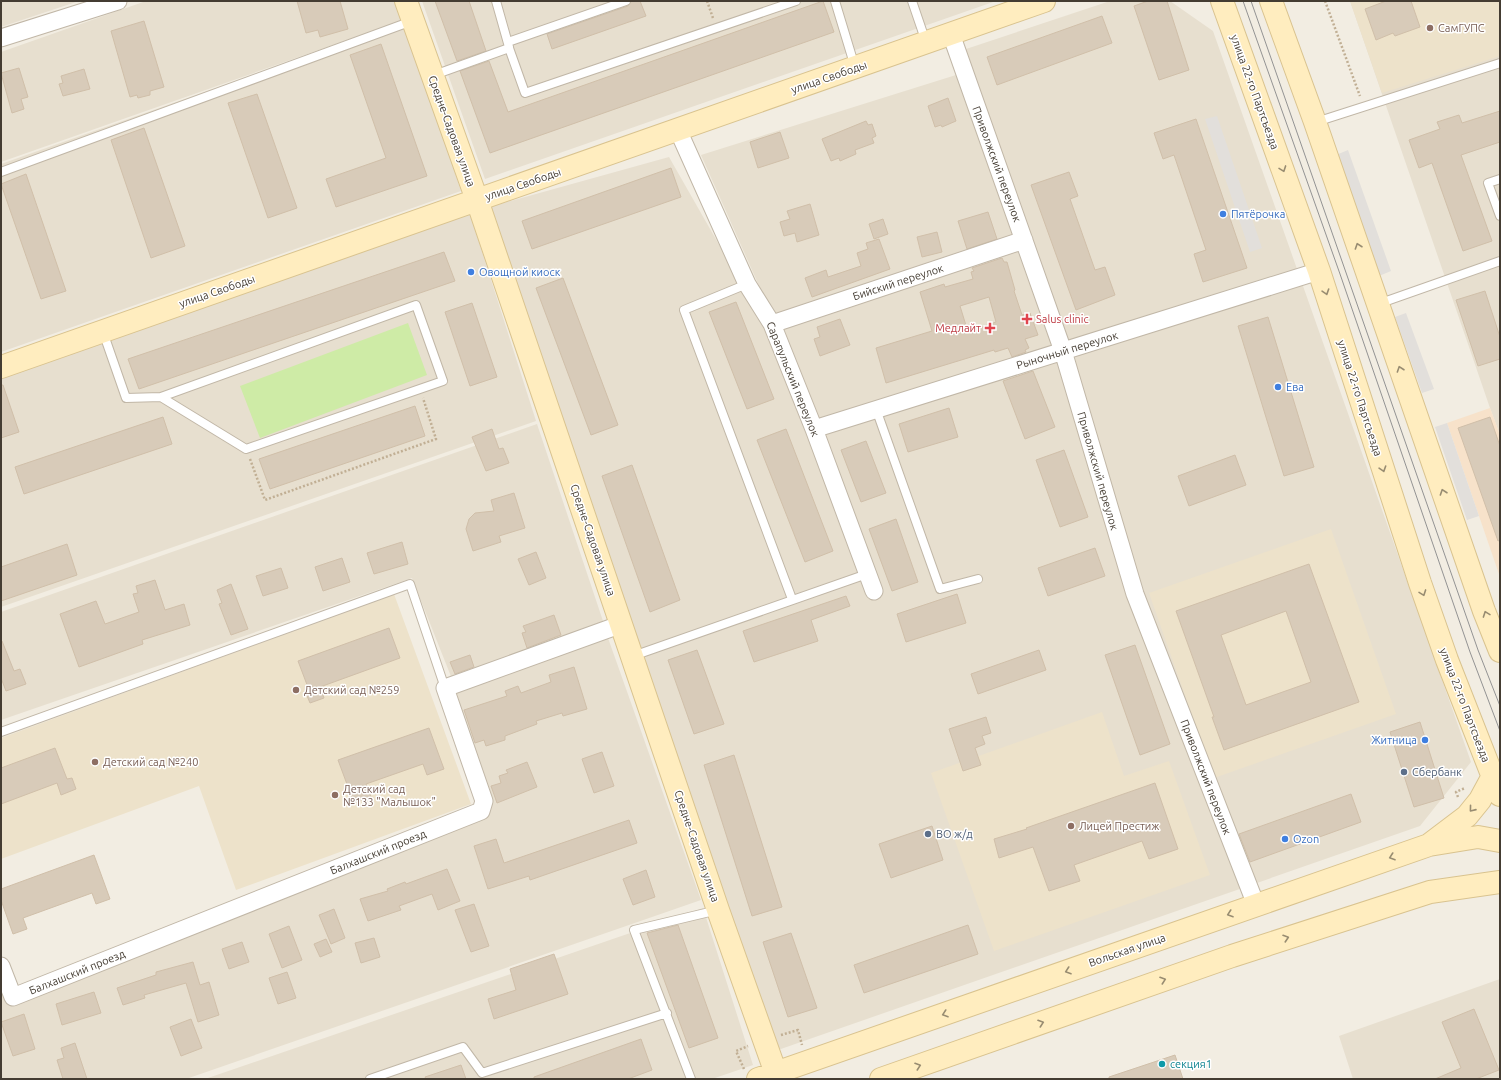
<svg xmlns="http://www.w3.org/2000/svg" width="1501" height="1080" font-family="Ubuntu,sans-serif">
	<rect width="100%" height="100%" fill="#f2ede2"/>
	<!-- residential -->
	<path fill="#e7dfcf" d="M1 1H79L1 27Z
		M146 1H397L404 20 1 162V52Z
		M422 1H996L485 179Z
		M1110 1H1170L1213 31 1471 762 1420 826 778 1050 485 208 669 157 766 327 812 434 1065 355 963 50Z
		M1350 1H1500V435L1490 408Z
		M405 21 461 191 1 352V164Z
		M956 75 1058 348 815 423 772 315 701 155Z
		M470 214 536 421 1 607V377Z
		M537 424 604 624 452 679 412 578 1 720V612Z
		M608 638 701 900 186 1079H1V981L10 1005 490 810 456 691Z
		M703 908 753 1065 712 1079H205Z
		M1500 979V1079H1353L1339 1036Z"/>
	<!-- commercial -->
	<path fill="#f7e2ca" d="M1490 408 1500 435V577L1447 423Z"/>
	<!-- education -->
	<path fill="#ede2ca" d="M1350 1H1500V56L1382 93Z
		M1331 529 1396 714 1214 778 1149 593Z
		M394 594 471 804 236 890 199 786 1 859V738Z
		M1102 712 1124 776 1169 761 1210 875 994 951 931 773Z"/>
	<!-- green -->
	<path fill="#ceeba6" d="M408 323 427 375 260 438 240 386Z"/>
	<!-- parking -->
	<path fill="#e2dfdb" d="M1217 116 1262 248 1250 252 1205 119Z
		M1348 150 1391 271 1379 276 1336 155Z
		M1406 313 1434 389 1422 393 1395 317Z
		M1447 423 1479 516 1467 520 1435 427Z"/>
	<!-- building -->
	<path fill="#d8cbb9" stroke="#d0bfa9" fill-rule="evenodd" d="M297 1H340L348 29 320 37 318 30 306 33Z
		M435 1H469L486 51 457 61Z
		M631 1H640L646 16 552 49 547 34 628 6Z
		M823 1 834 32 490 153 460 71 489 61 508 112Z
		M1148 1H1167L1189 70 1159 80 1134 6Z
		M1386 1H1411L1420 27 1395 36 1393 33 1376 40 1365 9Z
		M1102 16 1112 43 997 85 987 57Z
		M144 21 164 87 150 91V95L138 98 137 95 130 97 111 31Z
		M381 44 427 176 336 207 326 179 386 158 350 55Z
		M19 68 28 97 21 99 24 109 12 113 1 73Z
		M84 69 90 89 63 96 59 84 63 83 61 76Z
		M257 94 297 208 268 218 228 103Z
		M948 98 956 121 942 127 941 125 935 127 928 106Z
		M1500 111V142L1461 155 1492 241 1463 251 1432 163 1419 168 1409 140 1440 129 1437 122 1459 115 1462 123Z
		M1196 119 1247 268 1203 282 1194 254 1206 250 1174 155 1163 159 1154 133Z
		M866 121 868 125 872 124 876 136 872 138 874 143 855 150 856 154 840 161 839 158 831 161 822 139Z
		M144 128 185 246 151 258 111 140Z
		M780 132 789 158 758 168 750 142Z
		M671 168 681 197 532 249 522 221Z
		M1069 172 1078 196 1070 199 1095 270 1105 267 1115 295 1076 310 1031 185Z
		M26 174 66 291 41 299 1 184Z
		M810 204 819 235 797 242 795 233 784 236 780 222 790 219 787 211Z
		M988 212 997 239 967 249 958 221Z
		M883 219 888 234 874 239 869 224Z
		M937 232 942 252 922 257 917 237Z
		M879 239 890 269 812 297 805 278 826 270 828 277 861 266 857 253 868 249 866 243Z
		M444 252 455 281 139 389 128 359Z
		M1002 258 1004 262H1007L1015 290 1014 291 1022 315 1030 313 1038 335 1025 339 1029 348 1025 350 1026 352 1012 357 1008 348 995 352 994 350 886 383 876 348 932 331 920 292 944 284 945 287 973 279 971 272 974 271 972 268ZM989 297 996 322 968 332 960 306Z
		M563 278 618 425 591 435 536 288Z
		M1485 291 1500 337V359L1478 366 1456 300Z
		M736 302 774 399 747 409 709 312Z
		M472 303 497 377 470 386 445 312Z
		M1268 317 1314 467 1284 476 1238 326Z
		M840 319 850 345 820 356 814 339 820 337 817 327Z
		M1033 371 1055 427 1025 439 1003 381Z
		M1 385H3L19 432 1 438Z
		M415 406 425 436 270 489 259 459Z
		M949 408 958 437 908 452 899 424Z
		M163 417 172 444 24 494 15 467Z
		M1490 417 1500 446V540L1498 541 1458 428Z
		M492 429 499 449 503 448 509 463 486 471 472 437Z
		M786 429 833 551 805 562 757 440Z
		M866 441 886 493 861 502 841 450Z
		M1064 450 1088 517 1060 527 1036 460Z
		M1235 455 1246 485 1189 506 1178 476Z
		M632 465 680 600 650 612 602 476Z
		M514 493 525 528 499 536 501 542 473 551 466 529 469 519 475 513 494 511 491 500Z
		M896 519 918 582 892 591 869 529Z
		M402 542 408 564 374 574 367 553Z
		M67 544 77 575 1 601V567Z
		M1095 548 1105 576 1048 596 1038 568Z
		M536 552 546 578 529 585 518 559Z
		M342 558 350 582 323 591 315 567Z
		M1309 564 1359 702 1224 750 1212 717H1214L1176 611ZM1286 611 1311 682 1246 705 1221 635Z
		M281 568 288 588 263 596 256 576Z
		M155 580 165 610 184 604 190 625 142 640 143 644 79 667 60 614 96 601 105 624 139 612 133 594 138 593 136 586Z
		M231 584 248 629 231 635 219 604 222 603 217 590Z
		M957 594 966 623 906 642 897 614Z
		M846 596 850 606 811 620 818 641 754 662 743 631Z
		M554 615 561 635 527 648 522 633 526 632 523 626Z
		M389 628 400 658 320 687 324 698 310 703 305 691 309 690 298 661Z
		M2 641 14 671 20 669 26 684 6 691 1 678V642Z
		M1135 645 1170 744 1140 755 1105 655Z
		M697 650 724 724 694 734 668 660Z
		M1039 650 1046 670 978 694 971 674Z
		M470 655 474 667 455 674 450 662Z
		M574 667 587 709 563 716 562 713 536 721 537 724 505 736V740L486 746 484 740 475 743 464 710 507 696 505 691 518 686 521 693 551 682 549 675Z
		M986 717 991 733 982 736 985 744 975 748 981 765 963 771 949 729Z
		M1420 722 1444 798 1414 807 1390 732Z
		M429 728 444 769 427 775 423 764 366 784 371 797 354 803 338 760Z
		M55 748 67 779 72 778 76 789 61 795 57 783 1 804V768Z
		M602 752 614 786 594 793 582 759Z
		M734 755 782 907 752 916 704 765Z
		M527 762 537 787 497 803 491 786 501 783 499 776 508 773 506 770Z
		M1155 783 1178 849 1149 859 1142 841 1074 865 1080 881 1049 891 1033 847 999 858 994 839 1027 829 1026 828Z
		M1351 794 1361 822 1250 862 1239 834Z
		M629 820 637 843 530 880 529 876 488 889 474 846 496 839 504 863Z
		M932 826 943 860 891 878 879 844Z
		M94 855 110 899 96 904 92 893 23 918 27 929 13 934 1 900V889Z
		M447 869 460 901 438 910 432 894 399 906 401 910 368 921 360 899 388 891 387 889 405 882 406 884Z
		M646 870 655 897 633 905 623 879Z
		M474 904 489 946 471 952 455 910Z
		M334 909 345 938 331 944 319 915Z
		M678 925 718 1038 689 1048 647 933Z
		M968 925 978 954 864 993 854 965Z
		M289 926 302 960 282 968 269 934Z
		M791 933 817 1008 788 1017 763 942Z
		M374 938 380 957 361 963 355 943Z
		M326 939 332 952 320 957 314 944Z
		M242 942 249 962 229 969 222 949Z
		M554 954 568 994 494 1019 488 999 516 990 510 969Z
		M193 962 200 985 209 982 219 1015 198 1022 186 983 144 995 145 998 123 1005 117 988 156 975V972Z
		M287 972 296 998 278 1004 269 978Z
		M94 992 101 1013 62 1025 56 1004Z
		M1474 1009 1499 1070 1476 1079H1435L1461 1068 1442 1022Z
		M24 1014 35 1049 13 1056 1 1022Z
		M191 1019 202 1048 181 1056 170 1027Z
		M641 1039 652 1070 628 1079H534V1077Z
		M75 1043 87 1079H63L57 1060 64 1058 61 1048Z
		M1175 1055 1183 1079H1109V1077Z
		M461 1065 466 1079H426L425 1077Z"/>
	<g fill="none" stroke-linecap="round" stroke-linejoin="round">
		<defs>
			<path id="lane" d="M496 1 509 47
				M835 1 855 67
				M912 1 926 42
				M508 42 626 1
				M434 75 509 48 525 93 796 1
				M1316 122 1500 63
				M1 172 412 21
				M1500 179 1488 183 1500 216
				M747 284 684 310 792 599
				M1378 304 1500 261
				M103 332 126 398 161 397 246 449 443 381 416 305 161 397
				M876 409 940 589 978 579
				M633 656 867 574
				M1 732 410 584 445 688
				M370 1079 463 1047 482 1073 667 1013
				M691 1079 634 930 718 910"/>
			<path id="street" d="M951 34 1063 351 1135 594 1256 905
				M1 38 118 1
				M678 130 747 284 772 324 814 429 874 591
				M772 324 1024 240
				M814 429 1319 271
				M1 966 13 997 481 811 484 801 445 688 622 624"/>
			<path id="secondary" d="M406 1 477 200 718 910 778 1079
				M1222 1 1319 271 1420 583 1447 660 1500 795
				M1271 1 1315 122 1484 611 1500 651
				M1 367 1044 1
				M1430 844 1467 816 1480 800 1493 776
				M758 1079 1429 845 1478 837 1500 841
				M881 1079 1232 956 1430 892 1500 882"/>
		</defs>
		<!-- lane casing -->
		<use href="#lane" stroke="#c1b7a7" stroke-width="10"/>
		<!-- street casing -->
		<use href="#street" stroke="#c1b7a7" stroke-width="19"/>
		<!-- secondary casing -->
		<use href="#secondary" stroke="#d9c38f" stroke-width="24"/>
		<!-- path -->
		<path stroke="#c1af94" stroke-width="2.5" stroke-dasharray="2 2" stroke-linecap="butt" d="M707 1 713 18
			M1325 1 1360 96
			M250 459 265 500 436 439 423 398
			M1458 797 1456 792 1465 788
			M781 1035 798 1030 802 1045
			M744 1069 736 1051 748 1046"/>
		<!-- lane -->
		<use href="#lane" stroke="#fff" stroke-width="8"/>
		<!-- street -->
		<use href="#street" stroke="#fff" stroke-width="17"/>
		<!-- secondary -->
		<use href="#secondary" stroke="#ffedbf" stroke-width="22"/>
		<!-- tram -->
		<path stroke="#939393" stroke-width="1" d="M1243 1 1340 274 1470 652 1500 731
			M1251 1 1478 650 1500 706"/>
	</g>
	<!-- one-way arrows -->
	<defs><path id="oneway-chevron" d="M-2-3.5L2.5 0L-2 3.5" fill="none" stroke-width="1.6" stroke-linecap="round" stroke-linejoin="round"/></defs>
	<g stroke="#988c71">
		<use href="#oneway-chevron" transform="translate(1283 169) rotate(70)"/>
		<use href="#oneway-chevron" transform="translate(1358 246) rotate(-109)"/>
		<use href="#oneway-chevron" transform="translate(1326 292) rotate(72)"/>
		<use href="#oneway-chevron" transform="translate(1400 369) rotate(-109)"/>
		<use href="#oneway-chevron" transform="translate(1383 469) rotate(72)"/>
		<use href="#oneway-chevron" transform="translate(1443 492) rotate(-109)"/>
		<use href="#oneway-chevron" transform="translate(1423 593) rotate(70)"/>
		<use href="#oneway-chevron" transform="translate(1486 614) rotate(-110)"/>
		<use href="#oneway-chevron" transform="translate(1472 809) rotate(129)"/>
		<use href="#oneway-chevron" transform="translate(1392 857) rotate(161)"/>
		<use href="#oneway-chevron" transform="translate(1230 914) rotate(161)"/>
		<use href="#oneway-chevron" transform="translate(1286 938) rotate(-18)"/>
		<use href="#oneway-chevron" transform="translate(1068 971) rotate(161)"/>
		<use href="#oneway-chevron" transform="translate(1163 980) rotate(-19)"/>
		<use href="#oneway-chevron" transform="translate(945 1014) rotate(161)"/>
		<use href="#oneway-chevron" transform="translate(1041 1023) rotate(-19)"/>
		<use href="#oneway-chevron" transform="translate(918 1066) rotate(-19)"/>
	</g>
	<!-- markers -->
	<g fill="#8d6e63" stroke="#fff" stroke-width="1.5">
		<circle cx="1430" cy="28" r="4"/>
		<circle cx="296" cy="690" r="4"/>
		<circle cx="95" cy="762" r="4"/>
		<circle cx="335" cy="795" r="4"/>
		<circle cx="1071" cy="826" r="4"/>
	</g>
	<g fill="#3f7fe0" stroke="#fff" stroke-width="1.5">
		<circle cx="1223" cy="214" r="4"/>
		<circle cx="471" cy="272" r="4"/>
		<circle cx="1278" cy="387" r="4"/>
		<circle cx="1425" cy="740" r="4"/>
		<circle cx="1285" cy="839" r="4"/>
	</g>
	<g fill="#e0444e" stroke="#fff" stroke-width="1.5">
		<path d="M1025 313h4v4h4v4h-4v4h-4v-4h-4v-4h4z"/>
		<path d="M988 322h4v4h4v4h-4v4h-4v-4h-4v-4h4z"/>
	</g>
	<g fill="#5c6f8a" stroke="#fff" stroke-width="1.5">
		<circle cx="1404" cy="772" r="4"/>
		<circle cx="928" cy="834" r="4"/>
	</g>
	<circle fill="#0f9aa8" stroke="#fff" stroke-width="1.5" cx="1162" cy="1064" r="4"/>
	<g text-anchor="middle" stroke-width="3" stroke-linejoin="round" paint-order="stroke">
		<!-- education labels -->
		<g font-size="11" fill="#785e54" stroke="#fff" text-anchor="start">
			<text x="1438" y="32">СамГУПС</text>
			<text x="304" y="694">Детский сад №259</text>
			<text x="103" y="766">Детский сад №240</text>
			<text x="343" y="793">Детский сад<tspan x="343" dy="13">№133 "Малышок"</tspan></text>
			<text x="1079" y="830">Лицей Престиж</text>
		</g>
		<!-- street labels -->
		<g font-size="11" fill="#443c32" stroke="#fff">
			<text transform="translate(829 77) rotate(-19)" y="4">улица Свободы</text>
			<text transform="translate(1255 92) rotate(70)" y="4">улица 22-го Партсъезда</text>
			<text transform="translate(452 131) rotate(70)" y="4">Средне-Садовая улица</text>
			<text transform="translate(997 164) rotate(70)" y="4">Приволжский переулок</text>
			<text transform="translate(523 184) rotate(-19)" y="4">улица Свободы</text>
			<text transform="translate(898 282) rotate(-18)" y="4">Бийский переулок</text>
			<text transform="translate(217 291) rotate(-19)" y="4">улица Свободы</text>
			<text transform="translate(1067 350) rotate(-17)" y="4">Рыночный переулок</text>
			<text transform="translate(793 379) rotate(68)" y="4">Сарапульский переулок</text>
			<text transform="translate(1360 398) rotate(72)" y="4">улица 22-го Партсъезда</text>
			<text transform="translate(1098 471) rotate(74)" y="4">Приволжский переулок</text>
			<text transform="translate(593 540) rotate(71)" y="4">Средне-Садовая улица</text>
			<text transform="translate(1465 705) rotate(69)" y="4">улица 22-го Партсъезда</text>
			<text transform="translate(1206 777) rotate(69)" y="4">Приволжский переулок</text>
			<text transform="translate(697 846) rotate(71)" y="4">Средне-Садовая улица</text>
			<text transform="translate(378 852) rotate(-22)" y="4">Балхашский проезд</text>
			<text transform="translate(1127 950) rotate(-19)" y="4">Вольская улица</text>
			<text transform="translate(77 972) rotate(-22)" y="4">Балхашский проезд</text>
		</g>
		<!-- shop labels -->
		<g font-size="11" fill="#366cbe" stroke="#fff" text-anchor="start">
			<text x="1231" y="218">Пятёрочка</text>
			<text x="479" y="276">Овощной киоск</text>
			<text x="1286" y="391">Ева</text>
			<text x="1417" y="744" text-anchor="end">Житница</text>
			<text x="1293" y="843">Ozon</text>
		</g>
		<!-- health labels -->
		<g font-size="11" fill="#be3a42" stroke="#fff" text-anchor="start">
			<text x="1036" y="323">Salus clinic</text>
			<text x="981" y="332" text-anchor="end">Медлайт</text>
		</g>
		<!-- service labels -->
		<g font-size="11" fill="#4e5e75" stroke="#fff" text-anchor="start">
			<text x="1412" y="776">Сбербанк</text>
			<text x="936" y="838">ВО ж/д</text>
		</g>
		<!-- culture labels -->
		<g font-size="11" fill="#0d838f" stroke="#fff" text-anchor="start">
			<text x="1170" y="1068">секция1</text>
		</g>
	</g>
	<!-- border -->
	<rect width="1501" height="1080" fill="none" stroke="#443c32" stroke-width="4"/>
</svg>
